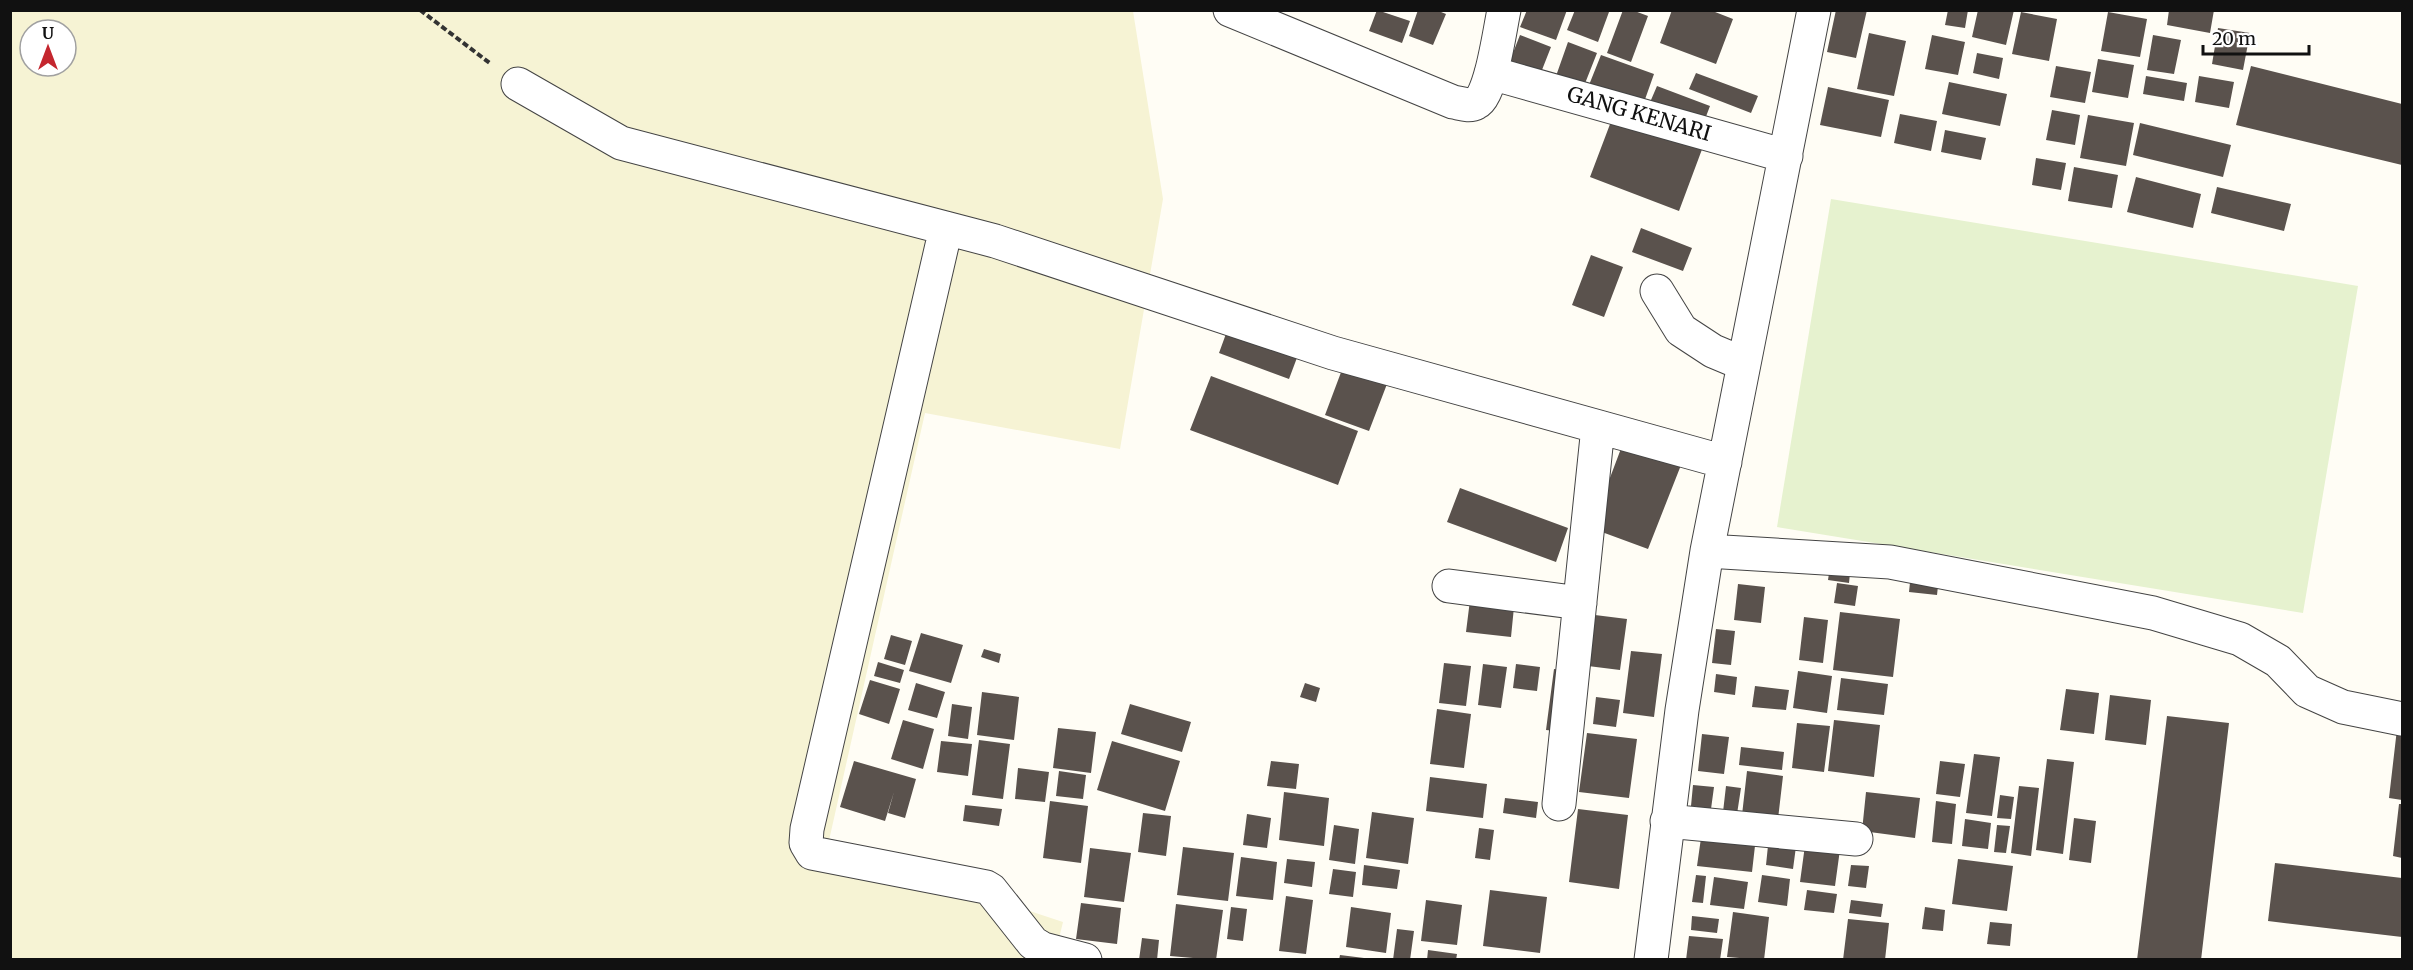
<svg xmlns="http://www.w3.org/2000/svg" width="2413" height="970" font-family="Merriweather,serif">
	<rect width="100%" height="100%" fill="#fffdf5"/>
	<!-- farmland -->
	<path fill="#f6f3d4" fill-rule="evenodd" d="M10 11H1133L1163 199 1120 449 925 413 828 845 1063 922 1054 959H11ZM30 30H66V66H30Z"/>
	<!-- pitch -->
	<path fill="#e6f2cf" d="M1831 199 2358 286 2303 613 1777 527Z"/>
	<!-- building -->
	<path fill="#5a524d" d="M1377 10 1410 21 1402 43 1369 31Z
		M1418 10H1436L1446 14 1433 45 1409 36Z
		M1527 10H1567L1556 40 1520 27Z
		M1575 10 1609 12 1598 42 1567 30Z
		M1623 10H1632L1648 16 1631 62 1607 53Z
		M1672 10H1710L1733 19 1716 64 1660 43Z
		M1836 10H1867L1856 58 1827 52Z
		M1948 10H1968L1965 28 1945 25Z
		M1978 10H2014L2006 45 1972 37Z
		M2169 10H2214L2210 33 2167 25Z
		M2021 12 2057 19 2049 61 2012 54Z
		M2108 12 2147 19 2140 57 2101 51Z
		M2218 28 2250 33 2243 70 2212 64Z
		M1869 33 1906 41 1894 96 1857 89Z
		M1520 35 1551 47 1540 75 1509 63Z
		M1932 35 1965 42 1958 75 1925 69Z
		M2153 35 2181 40 2174 74 2147 70Z
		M1568 42 1597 53 1584 86 1556 76Z
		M1977 53 2003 58 1999 79 1973 73Z
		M1601 55 1654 74 1643 105 1589 85Z
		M2098 59 2134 65 2128 98 2092 92Z
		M2056 66 2091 72 2085 103 2050 97Z
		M2251 66 2402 104V165L2236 125Z
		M1696 73 1758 96 1751 113 1689 89Z
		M2146 76 2187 83 2184 101 2143 94Z
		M2199 76 2234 82 2229 108 2195 102Z
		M1949 82 2007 94 2000 126 1942 114Z
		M1657 86 1710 106 1702 127 1648 107Z
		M1828 87 1889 100 1881 137 1820 125Z
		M2052 110 2080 115 2075 145 2046 140Z
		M1615 111 1704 144 1679 211 1590 177Z
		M1900 114 1937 121 1931 151 1894 143Z
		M2088 115 2134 123 2126 166 2080 158Z
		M2140 123 2231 145 2223 177 2133 155Z
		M1945 130 1986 138 1981 160 1941 152Z
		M2036 158 2066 163 2061 190 2032 185Z
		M2074 167 2118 175 2112 208 2068 201Z
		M2136 177 2201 194 2193 228 2127 212Z
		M2217 187 2291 204 2284 231 2211 213Z
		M1641 228 1692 248 1683 271 1632 252Z
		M1591 255 1623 267 1604 317 1572 305Z
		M1231 320 1301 347 1289 379 1219 353Z
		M1343 367 1387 384 1369 431 1325 415Z
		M1211 376 1358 431 1338 485 1190 430Z
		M1625 438 1683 460 1648 549 1591 528Z
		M1460 488 1568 528 1556 562 1447 522Z
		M1831 560 1851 563 1849 583 1828 580Z
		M1911 573 1939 577 1937 595 1909 592Z
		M1837 583 1858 586 1855 606 1834 603Z
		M1738 584 1765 587 1761 623 1734 620Z
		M1471 592 1515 597 1511 637 1466 632Z
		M1840 612 1900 619 1893 677 1833 670Z
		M1587 614 1627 619 1620 670 1580 665Z
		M1804 617 1828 620 1823 663 1799 660Z
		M1716 629 1735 631 1731 665 1712 663Z
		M921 633 963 645 951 683 909 671Z
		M891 635 912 641 905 665 884 659Z
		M984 649 1001 654 999 663 981 657Z
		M1631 651 1662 654 1654 717 1623 713Z
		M878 662 904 670 900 683 874 676Z
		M1444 663 1471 666 1466 706 1439 703Z
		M1483 664 1507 667 1501 708 1478 705Z
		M1516 664 1540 667 1537 691 1513 688Z
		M1554 669 1572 671 1564 732 1546 730Z
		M1798 671 1832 676 1827 713 1793 708Z
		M1716 674 1737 677 1735 695 1714 692Z
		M1841 678 1888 684 1884 715 1837 710Z
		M870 680 900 689 889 724 859 714Z
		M916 683 945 692 937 718 908 710Z
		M1305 683 1320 688 1316 702 1300 697Z
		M1755 686 1789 690 1786 710 1752 707Z
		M2066 689 2099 693 2094 734 2060 730Z
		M982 692 1019 697 1014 740 977 735Z
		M2110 695 2151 700 2146 745 2105 740Z
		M1596 697 1620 700 1616 727 1593 724Z
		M952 704 972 707 968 739 948 736Z
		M1130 704 1191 722 1182 752 1121 734Z
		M1437 709 1471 714 1464 768 1430 764Z
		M2167 716 2229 723 2201 960H2137Z
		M903 720 934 729 923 769 891 759Z
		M1834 720 1880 725 1874 777 1828 771Z
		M1797 723 1830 726 1824 772 1792 768Z
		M1058 728 1096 732 1091 773 1053 768Z
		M2397 729 2402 730V800L2389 798Z
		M1587 733 1637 739 1629 798 1579 792Z
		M1702 734 1729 737 1724 774 1698 771Z
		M979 740 1010 744 1003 799 972 795Z
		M941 741 972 744 968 776 937 772Z
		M1112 741 1180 761 1165 811 1097 790Z
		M1741 747 1784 752 1782 770 1739 765Z
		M1974 754 2000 757 1992 816 1966 813Z
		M2047 759 2074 762 2063 854 2036 850Z
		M854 761 916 779 905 818 888 813 894 792 885 821 840 807Z
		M1271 761 1299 764 1296 789 1267 786Z
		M1940 761 1965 764 1960 797 1936 794Z
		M1018 768 1049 772 1045 802 1015 799Z
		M1059 771 1086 775 1083 799 1056 796Z
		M1747 771 1783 776 1778 819 1742 815Z
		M1430 777 1487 784 1483 818 1426 811Z
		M1693 785 1714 787 1711 809 1691 806Z
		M1726 786 1741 788 1737 814 1723 812Z
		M2019 786 2039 788 2031 856 2011 853Z
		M1284 792 1329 798 1324 846 1279 840Z
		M1866 792 1920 798 1915 838 1862 831Z
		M2000 795 2014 797 2011 819 1997 818Z
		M1505 798 1538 802 1536 818 1503 813Z
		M1050 801 1088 806 1081 863 1043 858Z
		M1936 801 1956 804 1952 844 1932 842Z
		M2399 804H2402V858L2393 856Z
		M965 805 1002 809 999 826 963 821Z
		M1578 809 1628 815 1619 889 1569 882Z
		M1372 812 1414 818 1408 864 1366 858Z
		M1143 813 1171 816 1166 856 1138 852Z
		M1247 814 1271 818 1267 848 1243 845Z
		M2074 818 2096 821 2091 863 2069 860Z
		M1965 819 1991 823 1988 849 1962 846Z
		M1334 825 1359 829 1355 864 1329 860Z
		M1997 825 2010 826 2006 853 1994 852Z
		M1479 828 1494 830 1490 860 1475 858Z
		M1702 831 1756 837 1752 872 1697 866Z
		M1769 836 1797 839 1793 869 1766 865Z
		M1806 838 1841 842 1835 886 1800 882Z
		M1183 847 1234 853 1228 901 1177 895Z
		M1090 848 1131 853 1124 902 1084 897Z
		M1241 857 1277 862 1273 900 1236 896Z
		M1287 859 1315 862 1312 887 1284 883Z
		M1958 859 2013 866 2007 911 1952 904Z
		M2275 863 2402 878V937L2268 921Z
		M1364 865 1400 870 1397 889 1362 885Z
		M1851 865 1869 866 1866 888 1848 886Z
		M1333 869 1356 872 1353 897 1329 894Z
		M1696 875 1706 876 1703 903 1692 902Z
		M1762 875 1790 879 1787 906 1758 902Z
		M1714 877 1748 882 1744 909 1710 905Z
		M1490 890 1547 897 1540 953 1483 946Z
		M1807 890 1837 894 1834 913 1804 910Z
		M1286 896 1313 900 1306 954 1279 951Z
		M1426 900 1462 905 1457 945 1421 941Z
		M1851 900 1883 904 1881 917 1849 913Z
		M1081 903 1121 908 1117 944 1076 939Z
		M1176 904 1223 910 1216 960 1170 956Z
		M1231 907 1247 909 1243 941 1227 939Z
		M1351 907 1391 913 1386 953 1346 947Z
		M1925 907 1945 910 1943 931 1922 929Z
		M1733 912 1769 917 1764 960 1727 957Z
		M1692 916 1719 919 1717 933 1691 930Z
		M1848 919 1889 923 1885 960H1843Z
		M1990 922 2012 924 2010 946 1987 944Z
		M1397 929 1414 931 1410 960H1393Z
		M1689 936 1723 939 1720 960H1686Z
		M1142 938 1159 940 1157 960H1139Z
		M1428 950 1457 954 1456 960H1427Z
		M1340 955 1364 958 1363 960H1339Z"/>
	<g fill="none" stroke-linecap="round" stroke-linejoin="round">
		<defs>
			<path id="minor" d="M1230 10 1453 102C1460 103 1469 107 1476 103 1491 97 1500 28 1504 10
				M1491 73 1786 156
				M518 84 621 143 995 241 1333 353 1725 462
				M946 228 807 829 806 843 812 853 986 887 991 890 1033 943 1043 949 1085 960
				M1657 291 1681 330 1713 351 1744 364
				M1707 551 1890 562 2153 613 2240 639 2278 661 2307 691 2343 707 2402 719
				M1449 586 1580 603
				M1559 804 1598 427
				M1667 821 1856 839
				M1651 960 1682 710 1707 551 1814 10"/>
		</defs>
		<!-- minor casing -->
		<use href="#minor" stroke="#444" stroke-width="35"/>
		<!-- path -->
		<path stroke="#333" stroke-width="4" stroke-dasharray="6 3" stroke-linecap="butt" d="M420 10 491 64"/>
		<!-- minor -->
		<use href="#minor" stroke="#fff" stroke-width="33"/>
	</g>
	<g text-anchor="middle" stroke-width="6" stroke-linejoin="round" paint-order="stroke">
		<!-- street labels -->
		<g font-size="21" fill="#111" stroke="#fff">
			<text transform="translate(1639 114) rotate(16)" y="7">GANG KENARI</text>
		</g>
	</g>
	<!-- border -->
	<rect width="2413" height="970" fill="none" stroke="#111111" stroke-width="24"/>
	<!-- north arrow -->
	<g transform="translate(48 48)"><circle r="28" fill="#ffffff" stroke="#a0a0a0" stroke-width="1.5"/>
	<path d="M0-4.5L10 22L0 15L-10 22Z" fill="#c4262e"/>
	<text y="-9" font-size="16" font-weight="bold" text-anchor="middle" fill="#111111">U</text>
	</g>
	<!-- scale -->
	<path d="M2203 45v9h106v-9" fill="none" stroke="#111111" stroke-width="3"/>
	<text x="2212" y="45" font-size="18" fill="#111111" stroke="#ffffff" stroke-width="4.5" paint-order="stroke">20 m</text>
</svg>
